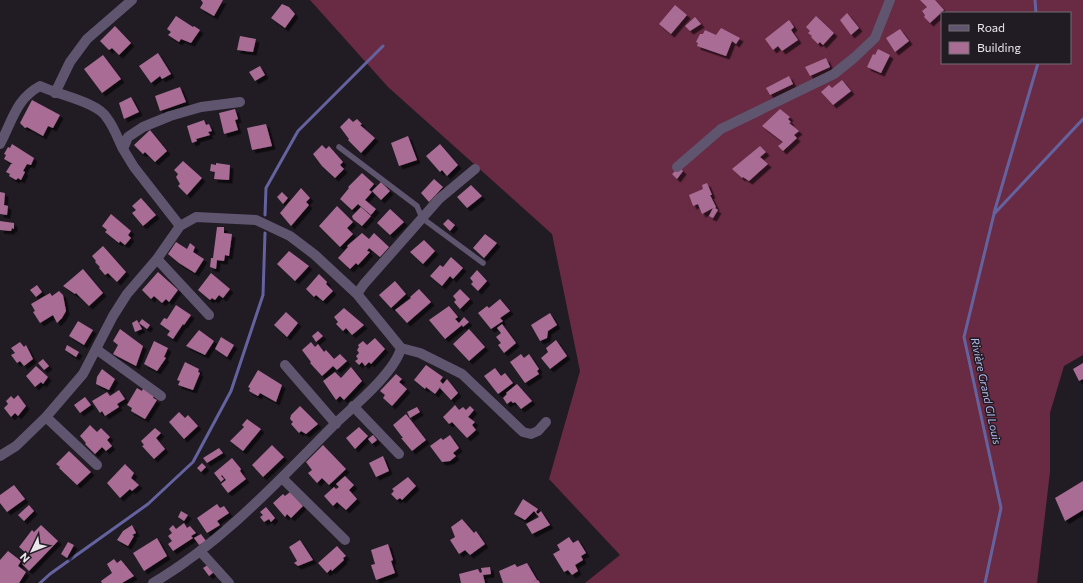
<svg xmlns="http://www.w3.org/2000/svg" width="1083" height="583" font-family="Commissioner,sans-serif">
	<defs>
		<filter id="shadow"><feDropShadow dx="3.5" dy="3.5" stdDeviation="0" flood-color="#0009"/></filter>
	</defs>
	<rect width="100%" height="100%" fill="#211b23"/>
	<!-- forest -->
	<path fill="#692a43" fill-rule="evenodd" d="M310 0H1083V355L1064 366 1050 413V472L1037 583H585L620 555 549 479 580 371 552 234 388 87ZM942 13H1070V63H942Z"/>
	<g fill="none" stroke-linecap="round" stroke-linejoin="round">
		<!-- stream -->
		<path stroke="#64639f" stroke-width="3" d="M1035 0 1036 13
			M994 213 1038 63
			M265 215 266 188 298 131 383 46
			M40 583 50 574 148 504 193 462 231 391 263 295 265 233
			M985 583 1001 508 964 337 994 214 1083 119"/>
	</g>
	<!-- building -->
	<path fill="#a96c95" filter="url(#shadow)" d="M201 0H223L214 16 200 8 203 3Z
		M920 0H935L944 10 930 23 924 17 925 15 922 11 927 7Z
		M282 4 289 7 295 14 285 28 271 18Z
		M675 5 687 15 671 34 659 24Z
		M847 13 859 28 851 35 840 20Z
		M176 16 193 27 194 26 200 30 191 43 181 39 179 42 168 35 171 32 167 29Z
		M816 16 834 33 823 45 820 42 818 44 811 37 812 36 808 33 810 31 806 27Z
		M695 17 701 24 690 31 685 26Z
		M789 20 794 27 791 30 798 40 782 51 778 46 773 50 765 39Z
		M115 26 131 43 119 55 112 48 109 50 100 41Z
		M721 28 740 38 736 44 732 41 726 56 697 46 698 43 696 42 700 34H703L705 30 716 35Z
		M900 29 909 41 895 52 886 38Z
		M240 36 256 39 253 52 237 50Z
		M878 49 890 55 881 73 867 67 873 54 875 55Z
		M158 53 171 74 162 79 160 76 151 83 139 66Z
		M103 55 121 79 102 93 84 69Z
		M826 58 830 67 810 76 805 67Z
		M260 66 265 75 255 81 249 72Z
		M789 76 793 84 770 95 766 88Z
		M842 80 851 91 833 105 821 92 829 85 832 88Z
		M180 87 186 102 160 111 155 96Z
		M131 97 139 112 124 119 119 103Z
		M32 100 60 115 53 128 48 126 43 136 27 127 25 128 20 123Z
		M235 109 238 119 235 120 238 130 224 134 219 113Z
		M780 109 790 117 788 119 791 122 789 123 799 131 794 135 797 138 783 151 778 146 783 142 762 126Z
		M349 118 353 122 357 119 362 124 360 125 375 138 361 153 348 140 349 139 340 127Z
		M204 120 206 125 209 124 212 131 208 132 210 135 196 139 197 141 192 143 187 126Z
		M266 124 272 146 252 150 247 128Z
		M150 130 167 151 155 162 145 152 143 154 134 145Z
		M408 136 417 160 399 166 391 143Z
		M12 144 34 158 31 165 27 164 23 171 25 172 21 180 18 178 16 180 9 176 10 174 6 172 11 164H13L4 159 6 155 4 154 8 147 10 148Z
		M440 144 458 165 447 176 442 170 440 172 426 156Z
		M322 145 326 149 329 146 343 162 340 165 344 169 335 178 322 166 313 154Z
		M760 146 766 152 760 157 768 164 749 181 743 177 742 178 732 169Z
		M183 161 202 178 187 195 178 186 180 184 176 177 178 174 174 170Z
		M216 163 230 165 229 180 214 179 215 172 210 171 211 164 216 165Z
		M679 167 683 171 677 179 672 174Z
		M362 173 374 184 369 190 372 192 365 200 376 209 371 215 358 204 352 210 340 199 349 188 348 187Z
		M434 179 443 187 429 202 421 193Z
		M381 182 390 191 381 200 372 191Z
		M707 183 712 195H710L716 207 715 208 718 210 713 218 709 216 713 208 702 214 698 204 693 206 689 195 703 189 702 185Z
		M471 185 482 196 467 208 457 197Z
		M301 188 310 198 306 202 309 205 291 226 280 213Z
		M0 192 5 193 4 205 8 206 7 215 0 214Z
		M282 192 288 198 283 204 277 197Z
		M141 198 156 215 143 226 132 213 136 210 132 206Z
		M337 206 353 222 347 228 353 234 340 247 319 226Z
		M361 207 371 216 362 226 353 219 352 216Z
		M390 209 404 222 390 235 377 223Z
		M111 214 131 231 128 235 131 238 125 245 120 241 119 243 105 232 107 230 102 226Z
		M448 219 455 225 450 231 443 224Z
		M0 221 14 223V229L12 228 11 231 0 230Z
		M217 227H224V233L232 234 229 256 225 255 224 261 217 260 216 269 210 267 211 258H213Z
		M362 233 369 239 374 233 389 247 380 257 369 248 367 251 370 252 358 265 356 263 350 269 338 258 348 247 347 246Z
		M485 234 497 243 484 258 473 248Z
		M424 240 435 251 423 264 410 252Z
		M176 242 187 249 190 243 195 247 193 252 204 259 195 273 179 263 168 254Z
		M103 246 126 272 117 282 108 273 105 275 99 268 100 267 95 262 96 261 92 256Z
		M289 251 309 266 295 281 277 264Z
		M451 257 463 268 453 279 450 276 442 286 430 276 440 265 443 267Z
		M83 269 103 293 89 306 76 293 75 294 63 286Z
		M477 270 487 281 478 291 471 284 473 282 470 278Z
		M158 272 178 290 169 302 166 299 162 303 154 296 151 299 142 290Z
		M211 273 230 289 223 298 219 295 215 300 212 298 210 300 198 290Z
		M319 274 327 282 326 284 333 291 323 301 316 295 314 297 306 289Z
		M395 281 406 294 391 308 379 295Z
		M37 285 42 292 36 297 30 290Z
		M419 289 431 302 407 323 395 310 411 298 410 297Z
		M460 289 470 299 460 309 454 302 456 300 453 296Z
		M59 291 63 295 66 311 62 318 57 323 53 315 40 323 33 312 35 311 31 304 50 293 52 296Z
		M500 299 510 311 500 318 503 321 491 329 478 313 487 306 489 308Z
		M176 305 191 315 184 325 183 324 173 339 167 335 170 331 160 324 164 318 167 319Z
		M449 306 458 317 455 319 459 323 464 317 469 322 463 327 462 325 445 339 429 320Z
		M344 308 364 325 352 335 346 328 343 331 336 324 338 322 334 317Z
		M286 312 298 323 287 337 274 325Z
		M550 313 557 325 548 331 547 338 540 341 531 325Z
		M142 319 150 325 147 329 139 323Z
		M137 320 142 329 135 332 132 323Z
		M78 321 93 330 84 345 69 336Z
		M502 324 516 343 504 353 498 345 501 343 496 337 501 333 497 328Z
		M120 329 143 346 136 366 113 354 118 345 113 341Z
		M469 329 485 347 469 361 453 344Z
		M199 330 214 341 205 355 186 346Z
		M318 331 323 336 316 342 312 336Z
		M221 337 234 345 227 357 215 349Z
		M375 338 385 349 371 364 369 362 365 366 362 362 359 365 355 361 358 359 356 356 359 353 357 350 359 347 358 345 363 341 367 345Z
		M556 340 567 356 550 369 541 358 548 352 546 348Z
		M154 341 168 348 164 357 166 358 157 371 144 364Z
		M20 342 24 347 26 345 33 359 24 366 20 361 17 363 11 355 15 353 11 348Z
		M311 342 315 347 318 344 324 352 326 350 334 359 340 354 347 361 337 370 333 366 322 376 310 363 311 362 302 350Z
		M67 345 79 352 76 357 65 350Z
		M521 354 524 358 529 354 539 369 537 371 539 374 525 383 510 362Z
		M43 359 49 366 44 370 38 363Z
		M185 362 199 369 198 372 200 373 193 390 178 385 180 381 177 380Z
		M1083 363V379L1079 381 1073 369Z
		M426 365 443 377 440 381 443 384 447 379 458 393 451 400 440 388 441 386 435 394 426 387 425 389 414 380Z
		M36 366 48 377 43 384 41 382 35 387 26 376Z
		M351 367 362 381 344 400 340 396 336 400 323 381 335 372 341 378Z
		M495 368 501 376 505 373 513 383 498 394 484 376Z
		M102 369 115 379 109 390 96 384 97 377Z
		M258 370 282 385 276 402 260 393 258 396 249 391 250 388 248 387Z
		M396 374 402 379 399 382 407 389 392 406 383 398 385 395 380 391Z
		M517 384 532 401 521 409 515 402 513 403 511 401 507 404 503 398 507 394 506 393Z
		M144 386 155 393 153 398 157 400 145 419 131 411 132 408 127 405 137 388 142 391Z
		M119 390 125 399 117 404 119 407 105 416 102 411 100 413 92 401 107 392 110 396Z
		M18 395 26 406 18 416 15 413 11 417 4 408 8 404 6 401 11 396 14 399Z
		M85 397 91 405 80 413 74 405Z
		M455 405 459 410 463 407 466 410 470 406 474 410 468 417 475 422 472 425 476 430 467 438 452 422 449 424 443 417Z
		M300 406 318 424 306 434 301 431 299 433 291 424 293 422 290 419 291 415Z
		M417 407 420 412 410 418 407 412Z
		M179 412 185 418 188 415 198 426 184 439 169 422Z
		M406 414 426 440 412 451 401 438H403L393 425Z
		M247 419 261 429 243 451 230 441 244 427 242 425Z
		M90 425 97 432 101 428 110 437 107 440 112 446 106 451 102 447 95 454 85 444 86 443 80 436Z
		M359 427 368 436 355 449 346 438Z
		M155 428 161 433 156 438 165 449 154 459 142 446 144 445 141 441Z
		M373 435 377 440 372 444 368 439Z
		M450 435 459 448 453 453 456 456 450 461 442 462 430 446 441 438 443 440Z
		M272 445 284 457 263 477 252 465Z
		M323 445 346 469 329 485 322 478 317 483 308 473 312 470 306 462Z
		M219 448 223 453 207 463 203 458Z
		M69 451 91 472 77 485 59 468 60 467 56 464Z
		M383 456 389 471 376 477 369 463Z
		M232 458 241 469 240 471 246 479 228 493 221 484 226 480 222 475 221 476 224 479 221 482 214 473Z
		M202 463 206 467 201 472 197 468Z
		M125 464 134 473 131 478 139 485 132 491 130 489 120 498 107 483Z
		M345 476 354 485 349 490 357 499 346 510 337 502 333 506 324 496 334 487 336 489 339 487 336 484Z
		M408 477 416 486 402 500 400 498 397 500 391 494 394 491 392 489Z
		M1083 481V510L1065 521 1055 498Z
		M14 485 25 499 7 512 0 503V495Z
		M290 492 303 506 291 518 287 514 285 517 273 503 283 494 285 496Z
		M523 499 538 509 536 512 538 514 541 511 550 525 532 534 526 524 539 517 534 511 525 520 514 514Z
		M217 504 220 508 224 506 229 513 217 521 220 525 207 533 197 518Z
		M29 505 34 511 24 521 18 515Z
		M266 507 275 518 271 522 269 519 264 522 260 517 263 515 260 512Z
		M181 511 188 515 184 521 178 517Z
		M462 519 474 533 476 531 485 544 470 555 465 550 459 554 450 540 455 537 451 527Z
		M184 523 187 528 190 526 196 533 191 536 193 538 173 551 168 544 172 541 168 536 172 533 169 529 173 525 176 529Z
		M41 525 58 541 29 571 22 564 25 562 21 558 26 553 19 547 32 530 34 532Z
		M132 525 136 533 132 535 134 536 128 546 117 540 123 531Z
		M201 534 206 541 199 545 194 538Z
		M569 537 573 543 578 540 586 553 581 556 583 560 575 565 578 571 572 575 568 570 564 572 553 554 560 550 557 545Z
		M157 538 167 556 144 571 133 553Z
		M300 540 313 560 298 566 294 563 297 561 289 547Z
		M68 542 74 545 67 558 61 554Z
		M388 544 393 560 391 561 395 573 376 580 371 565 375 564 371 550Z
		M337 546 346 556 343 558 344 560 332 571 331 569 327 573 318 563Z
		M8 551 21 561 18 566 26 572 19 583H0V560Z
		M114 559 117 563 121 560 134 576 122 583H102L101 581 112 573 107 564Z
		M527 563 537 580 531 582 538 580 540 583H503L499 571 515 564 517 567Z
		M209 564 214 572 209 576 203 568Z
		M490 567 491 574 483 575 485 583H461L459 574 478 569 480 573 482 572 481 568Z"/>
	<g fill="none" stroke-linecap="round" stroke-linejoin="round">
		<!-- service -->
		<path stroke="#5f556f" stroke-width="5.5" d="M339 147 417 206 422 218 483 263"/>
		<!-- minor -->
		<path stroke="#5f556f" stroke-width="10" d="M55 93 70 62 87 39 132 0
			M0 144C13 120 15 100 40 86 58 95 98 102 107 118 114 127 118 139 123 149
			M677 167 721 129 834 74 855 57 875 38 890 0
			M180 226 134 167 123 149 128 137 143 127 170 116 201 107 240 102
			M157 259 209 315
			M357 294 364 284 439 199 475 169
			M96 349 161 396
			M285 365 336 424
			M353 406 399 454
			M46 417 97 465
			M0 456 16 446 46 417 83 374 113 316 127 294 157 259 180 226 196 217 256 220 290 236 315 255 357 294 401 348 420 353 462 374 523 432 531 434 538 431 546 422
			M282 478 345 540
			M200 551 229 583
			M153 583C223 542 279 480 336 423 355 405 395 372 401 348"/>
	</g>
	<g text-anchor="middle" stroke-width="3" stroke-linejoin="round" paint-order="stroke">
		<!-- water labels -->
		<g font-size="11" font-style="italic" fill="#babcf1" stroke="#211b23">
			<text transform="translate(986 391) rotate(78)" y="4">Rivière Grand Gl Louis</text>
		</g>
	</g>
	<!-- legend -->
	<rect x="941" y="12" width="130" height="52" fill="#211b23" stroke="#726c73"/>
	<rect x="949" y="25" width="20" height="6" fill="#5f556f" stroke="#726c73"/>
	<text x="977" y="32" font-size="12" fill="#ebe6ec">Road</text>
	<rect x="949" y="42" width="20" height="12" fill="#a96c95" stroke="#726c73"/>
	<text x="977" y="52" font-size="12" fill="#ebe6ec">Building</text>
	<!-- north arrow -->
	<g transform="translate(32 551) rotate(227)" stroke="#211b23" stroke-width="3" paint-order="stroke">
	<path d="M0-3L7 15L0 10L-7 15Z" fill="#ebe6ec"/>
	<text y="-6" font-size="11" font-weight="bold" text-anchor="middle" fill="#ebe6ec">N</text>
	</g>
</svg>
